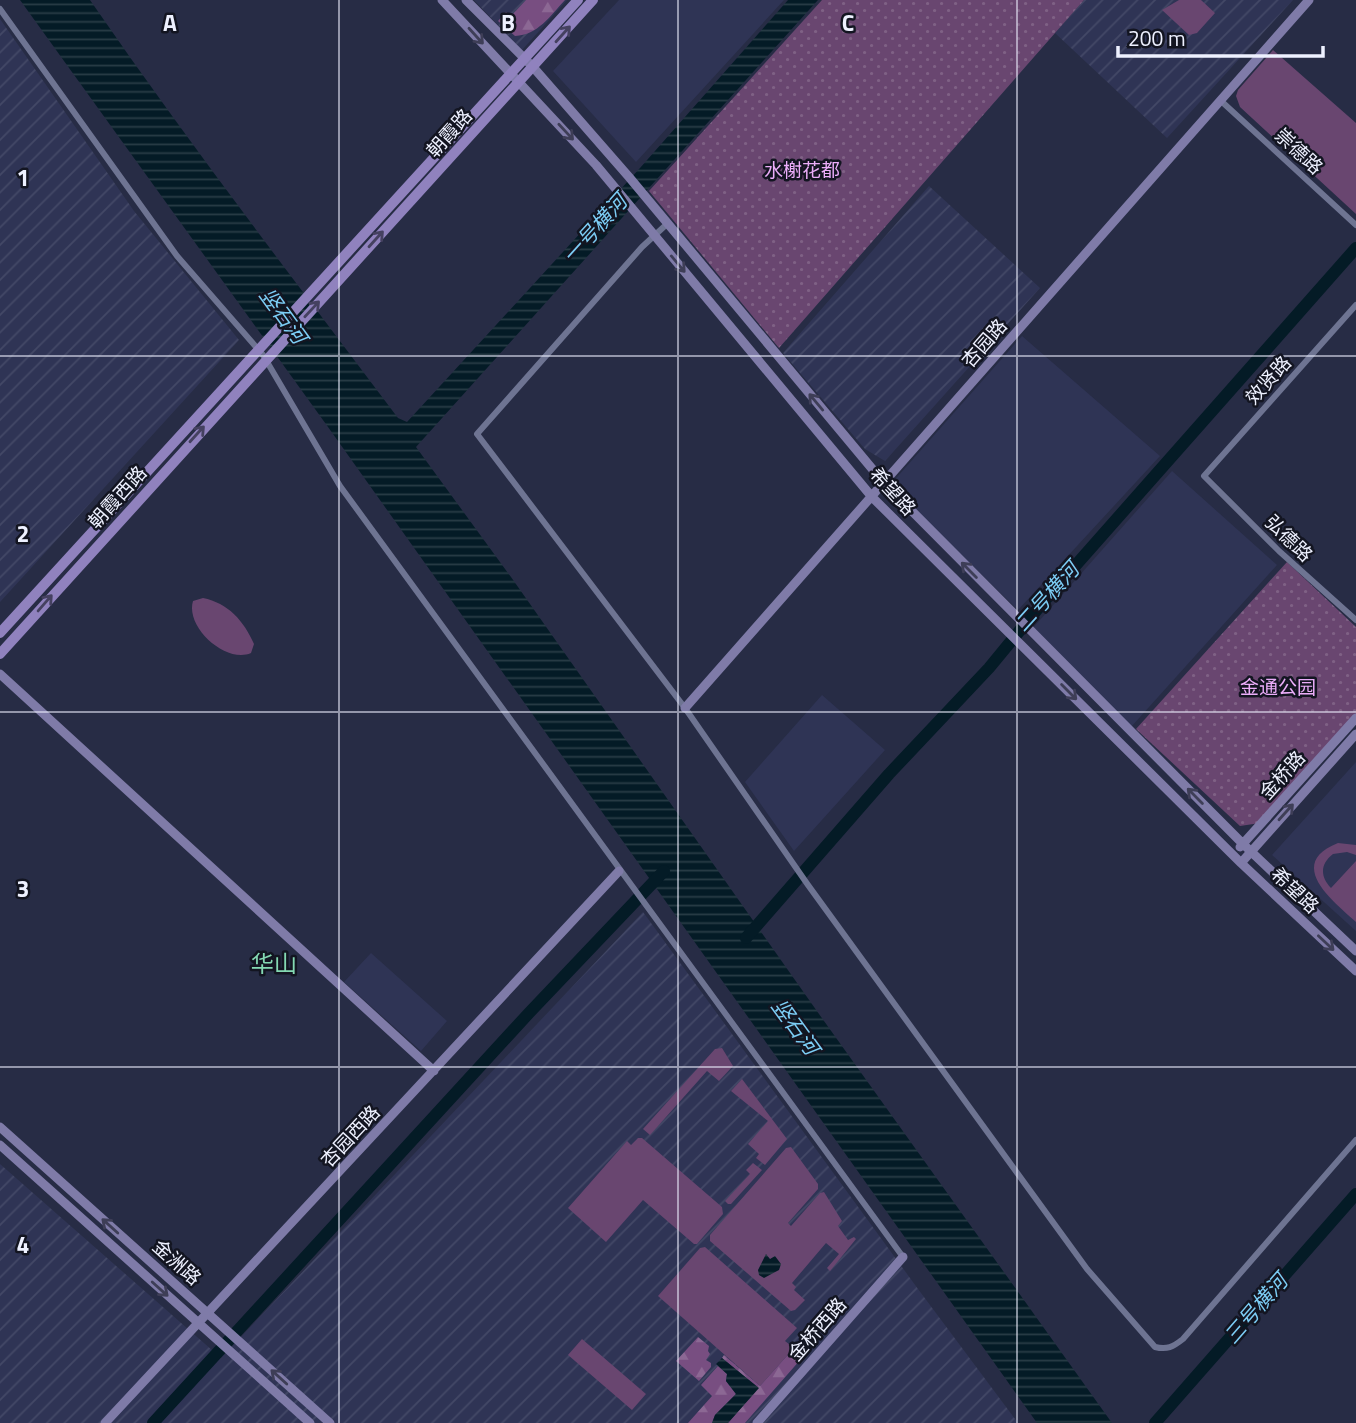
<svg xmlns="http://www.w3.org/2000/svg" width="1356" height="1423" font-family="'Titillium Web','Noto Sans SC',sans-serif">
	<defs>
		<pattern id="industrial-furrows" width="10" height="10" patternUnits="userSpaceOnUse" patternTransform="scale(1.75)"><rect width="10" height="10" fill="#2f3455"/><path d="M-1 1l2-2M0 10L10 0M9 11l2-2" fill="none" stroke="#434866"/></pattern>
		<pattern id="forest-firs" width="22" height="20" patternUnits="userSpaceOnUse" patternTransform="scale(1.75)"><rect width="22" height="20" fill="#784e81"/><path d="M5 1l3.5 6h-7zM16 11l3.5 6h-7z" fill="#8c6894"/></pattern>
		<pattern id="park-dots" width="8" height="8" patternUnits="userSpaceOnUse" patternTransform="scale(1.75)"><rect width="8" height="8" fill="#694670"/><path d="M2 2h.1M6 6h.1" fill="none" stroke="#7f6185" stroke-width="1.8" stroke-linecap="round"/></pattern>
		<pattern id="water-rules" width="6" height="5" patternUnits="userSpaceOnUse" patternTransform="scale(1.75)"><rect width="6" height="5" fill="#041b26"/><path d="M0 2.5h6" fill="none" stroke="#293d47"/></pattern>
	</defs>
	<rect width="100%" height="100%" fill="#272c45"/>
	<!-- built -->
	<path fill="#2f3455" d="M619 0H784L636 162 553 71Z
		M1022 336 1160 456 1018 610 890 485Z
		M1172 471 1277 565 1131 727 1032 629Z
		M822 695 885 750 794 851 745 782Z
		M1356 762V931L1272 855Z
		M371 953 447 1021 421 1051 344 982Z"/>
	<!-- industrial -->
	<path fill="url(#industrial-furrows)" d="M474 0H567L522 50Z
		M1084 0H1293L1167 138 1055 33Z
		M0 19 134 211 239 340 0 602Z
		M929 186 1040 288 885 461 865 449 783 353Z
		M643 912 918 1289 1018 1423H0V1164L221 1358Z"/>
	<!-- green -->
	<path fill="#694670" d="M1179 0H1201L1215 13 1197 33 1189 35 1162 10Z
		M1273 50 1356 123V214L1240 107 1236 96 1238 90Z
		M203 598C228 603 244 621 254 644L251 653C226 664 185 627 193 601Z
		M1338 843 1356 845V855L1347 852 1333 854C1320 864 1320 877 1331 888L1356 861V922C1333 901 1285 864 1338 843Z
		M722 1048 733 1066 719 1081 707 1071 650 1135 643 1129 715 1049Z
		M742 1079 787 1139 765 1165 756 1158 759 1154 748 1144 768 1121 731 1091Z
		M638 1138H642L722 1207 723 1214 697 1244H694L643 1200 606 1242 568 1208 627 1141 631 1145Z
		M791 1147 818 1184V1189L788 1223 791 1226 820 1193 824 1192 842 1221 838 1226 848 1240 854 1237 856 1239 830 1271 827 1268 839 1254 826 1243 792 1283 796 1287 794 1290 805 1300 795 1310 791 1311 710 1241V1235L786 1148Z
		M753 1163 762 1170 731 1204H728L725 1201 750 1174 746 1170Z
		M705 1247 797 1328 785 1341 794 1348 760 1386 658 1296 700 1248Z
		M582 1339 646 1394 632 1410 568 1355Z"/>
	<!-- forest -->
	<path fill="url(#forest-firs)" d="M526 0H565C550 16 538 35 515 36L498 21 506 12 511 16Z
		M698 1337 709 1346 708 1351 710 1354 706 1360 711 1363V1367L699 1381 676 1361Z
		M794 1348 802 1353 801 1359 745 1423H728L758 1388 722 1358 724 1355 760 1386Z
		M718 1366 727 1374 726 1381 736 1394 715 1415 712 1423H688L712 1396 701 1385Z"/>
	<!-- park -->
	<path fill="url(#park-dots)" d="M822 0H1084L779 348 649 191Z
		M1287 562 1356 627V714L1260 823 1240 826 1136 729Z"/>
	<!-- water -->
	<path fill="url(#water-rules)" d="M20 0H90C188 142 294 280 398 418L407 422 640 168 788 0H818L416 447 511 577 819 1014 1112 1423H1037L328 427Z
		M766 1254 770 1259 775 1256 781 1264 779 1270 764 1278 759 1275 758 1270Z
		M722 1358 759 1388 728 1423H712L715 1415 736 1394 726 1381 727 1374 716 1364Z"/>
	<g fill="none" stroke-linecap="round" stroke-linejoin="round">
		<!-- river -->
		<path stroke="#041b26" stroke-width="12" d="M746 938 889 774 989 668 1045 600 1356 248
			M153 1423 529 1013 664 871
			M1155 1423 1356 1194"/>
		<!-- street -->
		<path stroke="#6e7492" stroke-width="6" d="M0 9 177 256 263 355 340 486 903 1257
			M1220 100 1356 225
			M668 223 642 247 477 434 685 708 808 885 1087 1269 1155 1347C1167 1350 1173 1347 1183 1339L1356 1140
			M1356 305 1204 476 1279 551 1356 620"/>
		<!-- secondary -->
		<path stroke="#7f7ba8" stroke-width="9" d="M442 0 596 165 872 497 1241 863 1356 971
			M466 0 533 67 629 177 884 483 1243 844 1356 951
			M0 674 434 1071
			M685 708 1309 0
			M1240 847 1356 718
			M1241 863 1356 734
			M0 1127 330 1423
			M0 1145 310 1423
			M105 1423 619 871
			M757 1423 903 1257"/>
		<!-- primary -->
		<path stroke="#9082be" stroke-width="10" d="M0 633 578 0
			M0 654 593 0"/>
	</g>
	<!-- one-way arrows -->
	<defs><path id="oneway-shaft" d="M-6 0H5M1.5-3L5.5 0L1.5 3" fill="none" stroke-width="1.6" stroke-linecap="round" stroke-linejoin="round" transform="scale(1.75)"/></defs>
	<g stroke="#454160">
		<use href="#oneway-shaft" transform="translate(563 34) rotate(-48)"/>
		<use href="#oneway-shaft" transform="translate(376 239) rotate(-48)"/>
		<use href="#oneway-shaft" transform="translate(312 309) rotate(-47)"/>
		<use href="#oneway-shaft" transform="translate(197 434) rotate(-48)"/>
		<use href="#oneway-shaft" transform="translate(45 603) rotate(-49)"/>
	</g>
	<g stroke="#3e3e57">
		<use href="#oneway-shaft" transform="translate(476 36) rotate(48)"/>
		<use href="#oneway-shaft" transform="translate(566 132) rotate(47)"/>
		<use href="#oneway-shaft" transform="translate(678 264) rotate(50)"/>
		<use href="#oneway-shaft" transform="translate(816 402) rotate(-130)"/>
		<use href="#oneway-shaft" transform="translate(969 570) rotate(-135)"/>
		<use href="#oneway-shaft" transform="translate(1069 692) rotate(45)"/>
		<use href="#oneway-shaft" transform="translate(1195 796) rotate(-135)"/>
		<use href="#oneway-shaft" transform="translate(1286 812) rotate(-48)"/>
		<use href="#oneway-shaft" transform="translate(1326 943) rotate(43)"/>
		<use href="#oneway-shaft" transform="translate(110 1226) rotate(-138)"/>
		<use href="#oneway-shaft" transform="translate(160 1289) rotate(42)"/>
		<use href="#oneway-shaft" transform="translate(279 1377) rotate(-138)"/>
	</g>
	<!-- grid -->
	<path fill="none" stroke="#eef1ff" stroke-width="2" stroke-opacity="0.55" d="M339 0V1423M678 0V1423M1017 0V1423M0 356H1356M0 712H1356M0 1067H1356"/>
	<g text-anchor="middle" stroke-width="5" stroke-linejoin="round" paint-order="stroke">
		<!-- street labels -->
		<g font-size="19" fill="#eef1ff" stroke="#131521">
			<text transform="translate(449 133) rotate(-48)" y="7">朝霞路</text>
			<text transform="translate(1299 151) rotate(43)" y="7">崇德路</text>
			<text transform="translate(984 343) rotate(-49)" y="7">杏园路</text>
			<text transform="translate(1268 380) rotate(-48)" y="7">效贤路</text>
			<text transform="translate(893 491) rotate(47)" y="7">希望路</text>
			<text transform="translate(117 497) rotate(-48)" y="7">朝霞西路</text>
			<text transform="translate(1289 538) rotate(44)" y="7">弘德路</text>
			<text transform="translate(1282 775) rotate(-48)" y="7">金桥路</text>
			<text transform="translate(1295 890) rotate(43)" y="7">希望路</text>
			<text transform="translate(350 1136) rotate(-47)" y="7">杏园西路</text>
			<text transform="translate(177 1262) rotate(42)" y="7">金洲路</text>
			<text transform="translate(817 1329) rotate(-49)" y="7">金桥西路</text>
		</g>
		<!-- park labels -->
		<g font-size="19" fill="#ebadf9" stroke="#131521">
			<text x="802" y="177">水榭花都</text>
			<text x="1278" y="694">金通公园</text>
		</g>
		<!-- water labels -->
		<g font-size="21" font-style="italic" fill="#7ccdf5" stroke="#131521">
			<text transform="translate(595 229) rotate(-48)" y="7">一号横河</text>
			<text transform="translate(283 316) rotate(54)" y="7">竖石河</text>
			<text transform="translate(1047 597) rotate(-48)" y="7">二号横河</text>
			<text transform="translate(795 1027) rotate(54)" y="7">竖石河</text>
			<text transform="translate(1256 1309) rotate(-49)" y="7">三号横河</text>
		</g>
		<!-- quarter labels -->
		<g font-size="23" fill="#84d9b3" stroke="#131521">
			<text x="274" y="972">华山</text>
		</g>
	</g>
	<g font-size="23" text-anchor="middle" font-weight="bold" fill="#eef1ff" stroke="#131521" stroke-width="5" stroke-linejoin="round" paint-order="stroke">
		<text x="170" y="31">A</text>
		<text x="508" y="31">B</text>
		<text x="848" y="31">C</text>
		<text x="23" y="186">1</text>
		<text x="23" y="542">2</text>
		<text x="23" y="897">3</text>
		<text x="23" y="1253">4</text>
	</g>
	<!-- scale -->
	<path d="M1118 46v10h205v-10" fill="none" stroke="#eef1ff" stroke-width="3.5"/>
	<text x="1128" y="46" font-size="21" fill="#eef1ff" stroke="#131521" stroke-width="5" paint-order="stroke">200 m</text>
</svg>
